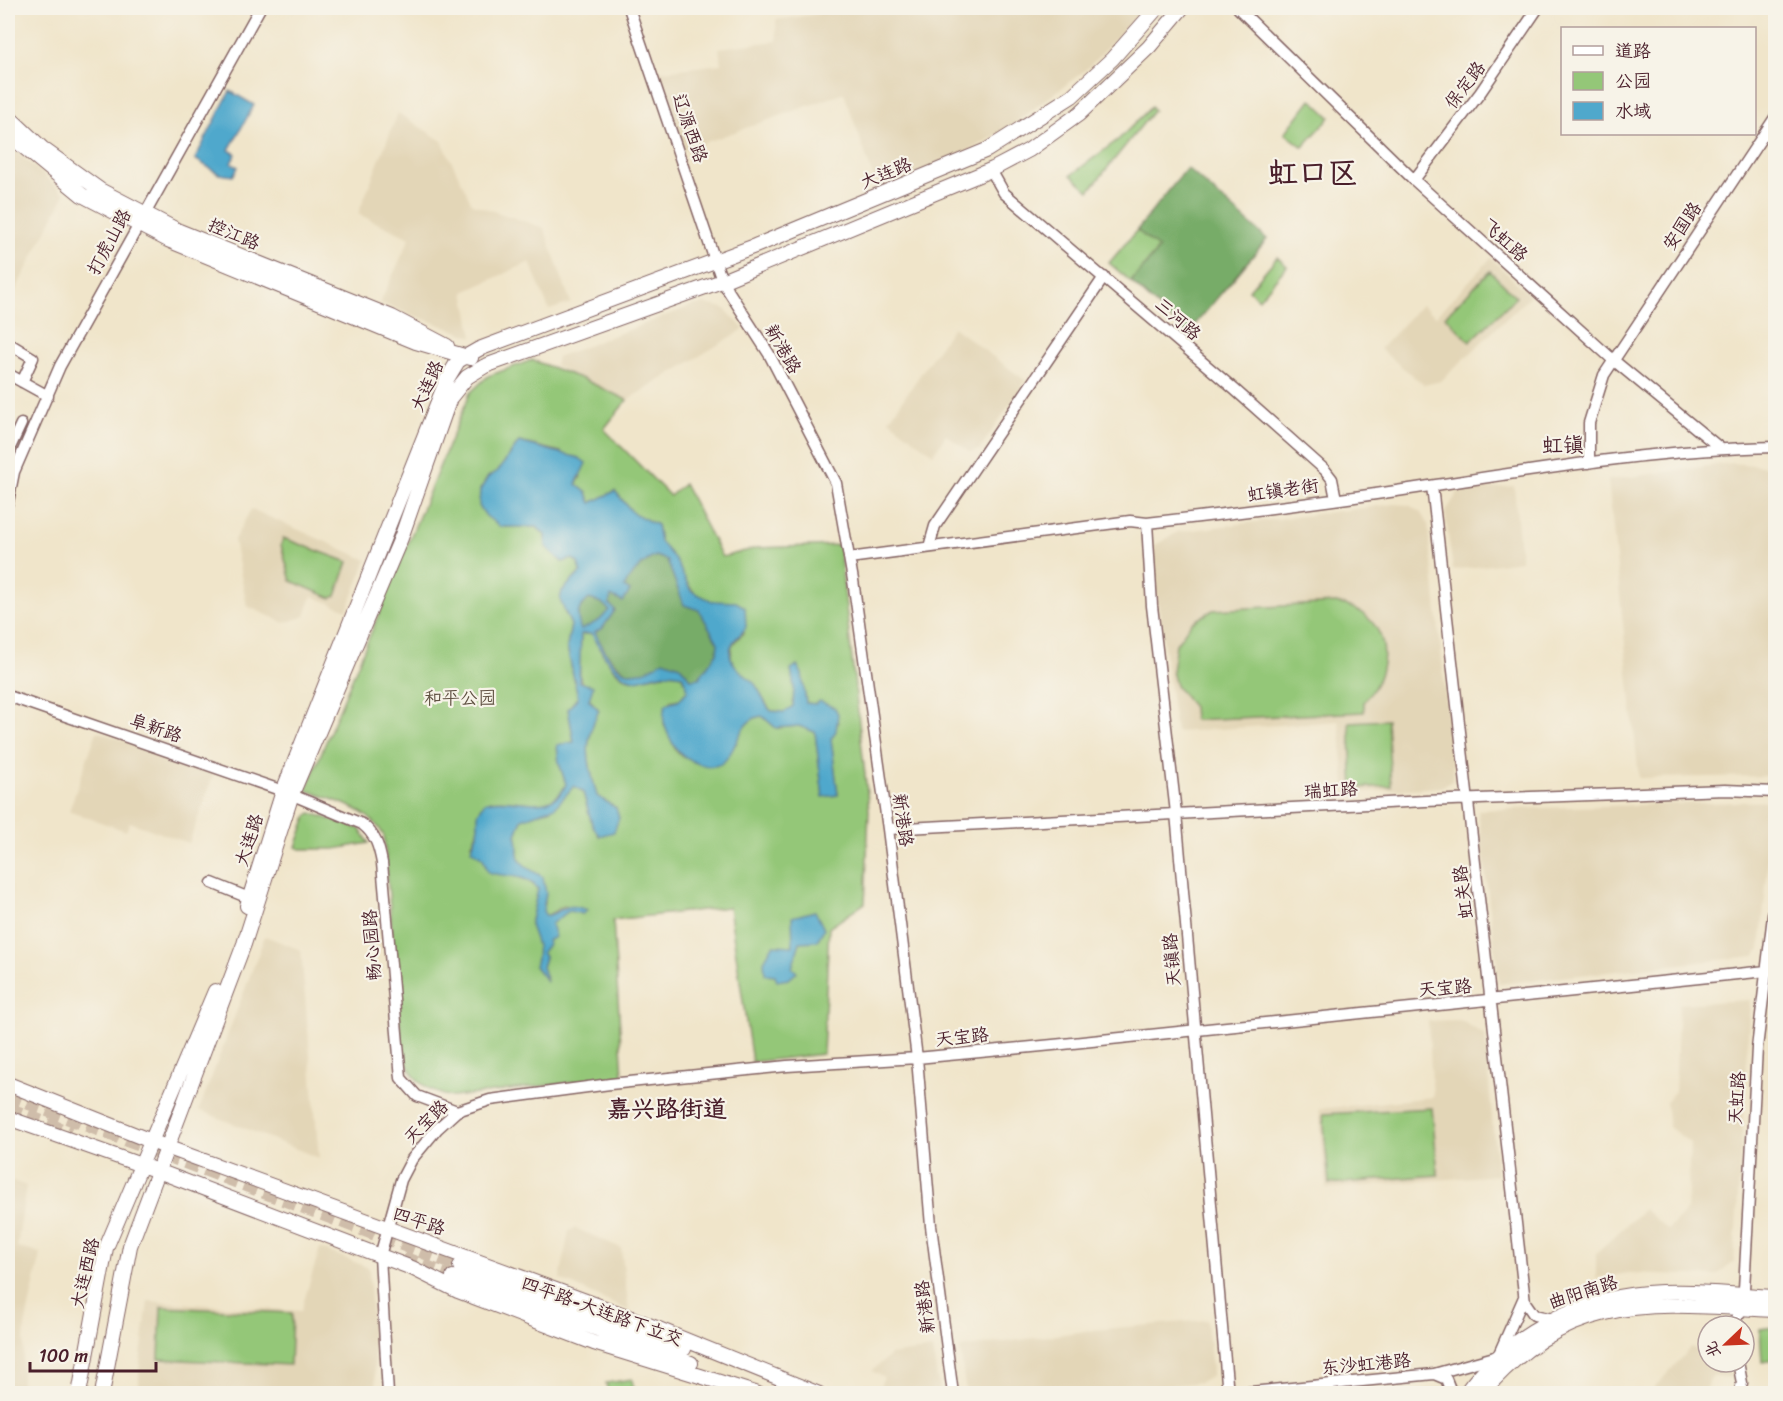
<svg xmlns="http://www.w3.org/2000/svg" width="1783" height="1401" font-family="Sriracha,'LXGW WenKai TC',sans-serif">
	<rect width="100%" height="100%" fill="#f7f3e8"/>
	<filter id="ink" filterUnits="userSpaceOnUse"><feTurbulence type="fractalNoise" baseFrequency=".0167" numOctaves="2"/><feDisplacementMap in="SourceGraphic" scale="12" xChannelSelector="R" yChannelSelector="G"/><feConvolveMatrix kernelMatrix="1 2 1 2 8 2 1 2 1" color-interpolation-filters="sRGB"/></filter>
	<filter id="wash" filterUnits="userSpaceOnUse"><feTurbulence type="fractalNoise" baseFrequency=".008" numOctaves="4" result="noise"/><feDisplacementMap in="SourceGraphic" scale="24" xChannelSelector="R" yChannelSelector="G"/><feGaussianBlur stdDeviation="1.35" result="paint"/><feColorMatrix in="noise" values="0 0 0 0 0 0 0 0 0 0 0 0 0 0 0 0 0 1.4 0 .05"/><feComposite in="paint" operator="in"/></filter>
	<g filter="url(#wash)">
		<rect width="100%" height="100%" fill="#f0e5ca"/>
		<!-- built -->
		<path fill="#e3d6b7" d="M818 8H1143L1089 67 1014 124 972 149 878 190 844 93 681 151 655 72 721 64 719 48 777 41 776 20 818 14Z
			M398 113 442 141 472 204 544 228 571 303 549 310 530 262 464 292 473 337 380 303 410 238 358 214Z
			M8 144 65 194 8 305Z
			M1491 258 1530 296 1441 381 1424 385 1380 349 1421 305 1436 316Z
			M704 304 724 308 744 329 627 400 555 365 557 357 694 305Z
			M953 327 1026 381 979 450 970 452 946 435 933 454 889 420Z
			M1731 463 1775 467V776L1639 778 1608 480Z
			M1514 486 1521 561 1453 570 1445 513 1459 491Z
			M1394 504 1409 505 1420 512 1428 524 1454 776 1452 781 1441 787 1346 793 1339 721 1176 732 1152 558 1154 546 1178 532Z
			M251 509 367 560 347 610 312 596 305 616 285 623 247 606 234 540Z
			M97 731 214 773 189 843 130 822 126 831 69 811Z
			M1774 801 1760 949 1754 956 1499 984 1478 810Z
			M265 936 301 950 319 1158 199 1110Z
			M1750 1000 1734 1262 1716 1276 1630 1273 1596 1278V1253L1644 1209 1668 1230 1687 1210 1690 1143 1669 1127 1666 1102 1675 1091 1679 1004Z
			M1460 1020 1485 1035 1497 1175 1326 1189 1319 1109 1433 1097 1428 1021Z
			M8 1179 26 1186 17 1248 41 1253 25 1326 21 1393H8Z
			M575 1228 621 1248 629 1311 560 1279 569 1231Z
			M320 1248 369 1268 376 1393 139 1394V1372L148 1301 301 1311Z
			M1207 1320 1212 1370 1211 1376 1200 1382 1101 1394 966 1393 960 1348 1093 1330Z
			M1691 1347 1708 1356V1362H1731L1732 1378 1713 1375 1703 1393H1650Z
			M932 1349 940 1393H877L884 1377 872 1371 890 1355Z"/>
		<!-- green -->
		<path fill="#94c778" stroke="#6f7352" stroke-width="1.5" fill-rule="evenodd" d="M1311 99 1330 117 1303 147 1285 133Z
			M1151 107 1154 110 1089 191 1071 175 1119 139Z
			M1137 230 1159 248 1131 282 1109 263Z
			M1277 257 1287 266 1259 299 1249 290Z
			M1490 271 1516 297 1470 342 1445 316Z
			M532 360 583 379 627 400 604 429 670 496 684 484 722 557 757 548 839 545 869 810 865 903 829 928 823 1054 752 1062 729 907 613 920 623 1076 453 1097C425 1092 410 1078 402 1051L384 836C370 808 334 801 306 790L470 393 488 376ZM519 442 561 452 581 477 576 484 587 493 591 503 615 491 633 513 657 525C659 531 658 537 661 543 663 551 672 554 676 561 693 595 695 603 736 602L744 632 732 645 731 658 739 674 752 682 771 711 784 712 793 706 794 687 791 670 802 674 806 703 815 704 838 722 831 739 838 795 823 796 815 732 799 726 776 728 762 716C748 718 739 731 736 744L683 757 676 751 664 724 670 701 680 699 688 690 682 675C663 670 650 680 631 679 614 679 599 647 592 634H581C580 668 573 684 599 710 582 744 588 761 597 796L616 808 599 836 592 824 583 792 574 786 550 810 536 812 522 819 516 835C519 843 517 847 518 855 519 865 535 872 543 878L545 904 542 911 546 916 564 906 583 914 570 910 551 924 542 952 545 957 542 967 547 981 536 967C540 951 538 939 530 925L538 890C528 875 504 875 487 870L483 858 476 853 471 845C483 827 472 821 490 801 515 796 552 817 566 784L559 763 557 745 574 742 568 709 578 697 567 647 571 625 564 611 573 580 581 571 578 563 573 559 562 562 546 547 545 535 537 527H501L480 490 488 477 498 471Z
			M283 538 348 562 336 596 331 598 291 581 281 545Z
			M1336 603C1388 612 1398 665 1364 701V712L1194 720 1193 707 1176 686 1172 671 1176 644 1191 623 1213 610Z
			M1387 720 1391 786 1353 788 1349 722Z
			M311 813 360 829 369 843 335 849H300L296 847 307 816Z
			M1432 1108 1438 1175 1329 1184 1323 1114Z
			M161 1307 292 1313 290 1365 159 1359Z
			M1775 1327V1360L1762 1362 1760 1329Z
			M632 1379 634 1393H608L606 1383Z"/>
		<!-- forest -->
		<path fill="#77ac68" stroke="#60664a" stroke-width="1.5" d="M1187 168 1267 239 1187 334 1131 282 1159 249 1137 230Z
			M656 556 667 560 684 605 699 610 718 643 717 653 700 678 691 679 680 666 631 674C613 666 603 649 595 632L602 629 615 610 609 604 611 595 630 591 624 587C631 574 642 562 656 556Z
			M589 599 602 603 610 610 600 620 581 631C576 615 576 610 589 599Z"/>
		<!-- water -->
		<path fill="#4fa8cc" stroke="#4c647c" stroke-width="1.5" fill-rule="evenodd" d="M230 91 254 105 229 150 236 154 231 163 238 167 233 176 219 174 195 159Z
			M519 442 579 458 586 463 576 484 587 493 591 503 615 491 633 513 657 525 660 542 675 559 691 591 712 601 736 602 745 607 746 627C743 633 738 636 734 641 721 661 743 672 754 683 762 692 763 703 771 711L784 712 793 706 794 687 791 670 797 665 802 674 806 703 815 704 820 701 835 708 838 714 836 731 831 739 838 795 823 797 815 732 799 726 776 728 762 716C728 720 742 783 694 762 680 756 675 749 669 736 664 725 661 716 666 704L680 699 688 690 682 675C666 671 657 675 641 679 617 685 601 650 592 634H581L579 682 593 686 589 700 599 710C582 744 588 761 597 796L616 808 619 818 614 832 599 836 592 824 583 792 574 786 555 807 522 819 516 835C519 843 517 847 518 854 519 865 535 872 543 877L546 893 543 911 546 916C565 911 565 901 587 910L583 914 569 911 551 924 555 937 547 941 548 944 542 952 545 957 542 967 547 982 535 966C541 948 535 941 530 925L538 889C527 873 506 878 488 872L483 858 471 850 478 832V814L484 803C510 793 552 819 566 784L559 763 557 745 574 742 568 709 578 697 567 647 571 625 560 600 562 591 581 572 578 563 573 559 562 562 546 547 545 535 537 527H501L486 516 479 506 480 490 488 477 498 471ZM656 556 667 560 684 605 699 610 718 643 717 653 699 678 691 679 680 666 664 660C627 687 612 669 595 632L602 629 615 610 609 604 611 596 623 602 630 591 624 587C631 574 643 561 656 556ZM589 599 602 603 609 610 600 620 581 630C576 615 576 610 589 599Z
			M815 911 824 929 817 941 800 942 792 968 797 972 789 979 777 981 775 975 765 974 764 961 773 945 793 946 792 917Z"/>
	</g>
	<g filter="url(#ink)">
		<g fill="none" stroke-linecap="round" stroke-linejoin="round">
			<!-- major-tunnel -->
			<path stroke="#cfbdaa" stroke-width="14" stroke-dasharray="14 7" stroke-linecap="butt" d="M8 1095 460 1266
				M8 1109 70 1133
				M403 1258 453 1277"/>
			<defs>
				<path id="minor" d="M629 8 722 281 769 354 836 483 853 580 888 829 917 1058 931 1226 953 1394
					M1238 8 1414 180 1612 359 1720 448
					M991 170 1004 193 1234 389 1325 470 1332 479 1336 499
					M1414 180 1480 93 1538 8
					M8 343 33 358 22 382
					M8 374 48 396
					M8 452 21 424
					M1589 463V423L1604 375 1776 116
					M1432 486 1525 1302 1534 1315 1553 1319
					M8 502 14 472 60 366 260 8
					M1147 523 1152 606 1176 813 1228 1394
					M929 547 935 526 1104 277
					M849 558 1130 521 1147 523C1244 512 1340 500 1436 485 1548 468 1662 449 1776 447
					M8 696 283 791 362 824C376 835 379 847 382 863L401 1078 417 1096 457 1111
					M888 829 1425 801 1725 790 1776 792
					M212 883 249 898
					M1731 1326 1743 1308 1757 1048 1776 891
					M1738 1362 1742 1383 1739 1394
					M1434 1374 1446 1379 1452 1394
					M388 1394 380 1256 401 1180 412 1159 437 1129 457 1111 490 1100 610 1084 787 1066 917 1058 1063 1044 1776 970
					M1230 1394 1434 1374 1498 1356 1524 1297"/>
				<path id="major" d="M8 116 43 149 100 190 179 231 392 317 447 346
					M8 134 82 195 168 240 416 342 471 358
					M247 906 283 791 447 379 458 361 479 349 755 246 987 150 1072 96 1112 59 1157 8
					M8 1084 166 1147 624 1315 819 1394
					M8 1118 158 1171 412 1268 458 1291 594 1343 758 1394
					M460 1266 684 1349
					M453 1277 691 1363
					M79 1394 106 1248 215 991
					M102 1394 130 1246 244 944 292 794 401 538 450 398 467 377 485 366 722 281 993 169 1029 150 1079 114 1149 47 1182 8
					M1465 1394C1507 1335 1576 1299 1647 1293 1689 1289 1734 1295 1776 1297
					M1481 1394C1571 1290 1652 1304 1776 1310"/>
			</defs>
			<!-- minor casing -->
			<use href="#minor" stroke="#846463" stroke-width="13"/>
			<!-- major casing -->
			<use href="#major" stroke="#846463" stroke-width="16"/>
			<!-- minor -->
			<use href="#minor" stroke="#fff" stroke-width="10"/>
			<!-- major -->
			<use href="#major" stroke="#fff" stroke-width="14"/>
		</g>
	</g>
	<g text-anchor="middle" stroke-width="4.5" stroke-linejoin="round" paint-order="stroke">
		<!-- street labels -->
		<g font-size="18" fill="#4a1f2b" stroke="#f7f3e8">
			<text transform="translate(1465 85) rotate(-53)" y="6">保定路</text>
			<text transform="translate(690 128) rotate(71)" y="6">辽源西路</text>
			<text transform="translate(886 173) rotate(-22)" y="6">大连路</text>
			<text transform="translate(1682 226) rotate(-56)" y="6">安国路</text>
			<text transform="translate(234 234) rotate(23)" y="6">控江路</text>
			<text transform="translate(1505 240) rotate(42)" y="6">飞虹路</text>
			<text transform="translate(109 242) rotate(-62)" y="6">打虎山路</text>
			<text transform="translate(1178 319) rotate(41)" y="6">三河路</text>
			<text transform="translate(783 349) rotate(60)" y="6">新港路</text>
			<text transform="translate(427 386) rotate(-66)" y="6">大连路</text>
			<text transform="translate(1283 490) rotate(-8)" y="6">虹镇老街</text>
			<text transform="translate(156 728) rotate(19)" y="6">阜新路</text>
			<text transform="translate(1331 790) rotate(-3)" y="6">瑞虹路</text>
			<text transform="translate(903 820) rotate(82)" y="6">新港路</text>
			<text transform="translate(249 840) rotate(-72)" y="6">大连路</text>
			<text transform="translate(1463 892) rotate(-97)" y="6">虹关路</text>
			<text transform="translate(372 945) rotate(-94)" y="6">畅心园路</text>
			<text transform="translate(1172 960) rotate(-95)" y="6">天镇路</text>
			<text transform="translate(1445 988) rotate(-5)" y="6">天宝路</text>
			<text transform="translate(962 1037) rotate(-6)" y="6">天宝路</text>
			<text transform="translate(1737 1098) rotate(-86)" y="6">天虹路</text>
			<text transform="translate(426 1122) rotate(-45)" y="6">天宝路</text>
			<text transform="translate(419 1221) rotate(18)" y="6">四平路</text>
			<text transform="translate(85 1273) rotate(-77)" y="6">大连西路</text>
			<text transform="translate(1583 1292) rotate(-18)" y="6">曲阳南路</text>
			<text transform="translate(925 1307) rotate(-97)" y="6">新港路</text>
			<text transform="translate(602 1311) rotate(20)" y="6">四平路-大连路下立交</text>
			<text transform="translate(1366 1364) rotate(-5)" y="6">东沙虹港路</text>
		</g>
		<!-- park labels -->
		<g font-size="18" fill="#605142" stroke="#f7f3e8">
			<text x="460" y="704">和平公园</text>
		</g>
		<!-- quarter labels -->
		<g font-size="21" fill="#4a1f2b" stroke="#f7f3e8">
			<text x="1563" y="452">虹镇</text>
		</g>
		<!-- district labels -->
		<g font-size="24" font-weight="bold" fill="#4a1f2b" stroke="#f7f3e8">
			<text x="667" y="1117">嘉兴路街道</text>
		</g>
		<!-- town labels -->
		<g font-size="30" font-weight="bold" fill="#4a1f2b" stroke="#f7f3e8">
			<text x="1313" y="183">虹口区</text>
		</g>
	</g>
	<!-- margin -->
	<rect width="1783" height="1401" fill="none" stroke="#f7f3e8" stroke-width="30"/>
	<!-- legend -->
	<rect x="1561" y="27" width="195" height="108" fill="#f7f3e8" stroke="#b29e9c" stroke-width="1.5"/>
	<rect x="1573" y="46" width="30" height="9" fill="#ffffff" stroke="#b29e9c" stroke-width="1.5"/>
	<text x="1615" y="57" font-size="18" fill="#4a1f2b">道路</text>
	<rect x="1573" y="72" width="30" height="18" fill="#94c778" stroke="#b29e9c" stroke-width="1.5"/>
	<text x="1615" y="87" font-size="18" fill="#4a1f2b">公园</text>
	<rect x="1573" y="102" width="30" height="18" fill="#4fa8cc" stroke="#b29e9c" stroke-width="1.5"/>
	<text x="1615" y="117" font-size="18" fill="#4a1f2b">水域</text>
	<!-- north arrow -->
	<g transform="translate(1726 1344) rotate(247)"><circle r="28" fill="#f7f3e8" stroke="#b29e9c" stroke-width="1.5"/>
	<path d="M0-4.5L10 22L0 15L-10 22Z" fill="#c8321e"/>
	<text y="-9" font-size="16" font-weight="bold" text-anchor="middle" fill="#4a1f2b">北</text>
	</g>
	<!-- scale -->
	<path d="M30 1362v9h126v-9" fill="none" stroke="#4a1f2b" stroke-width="3"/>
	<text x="39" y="1362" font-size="18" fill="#4a1f2b" stroke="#f7f3e8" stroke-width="4.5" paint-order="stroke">100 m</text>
</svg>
